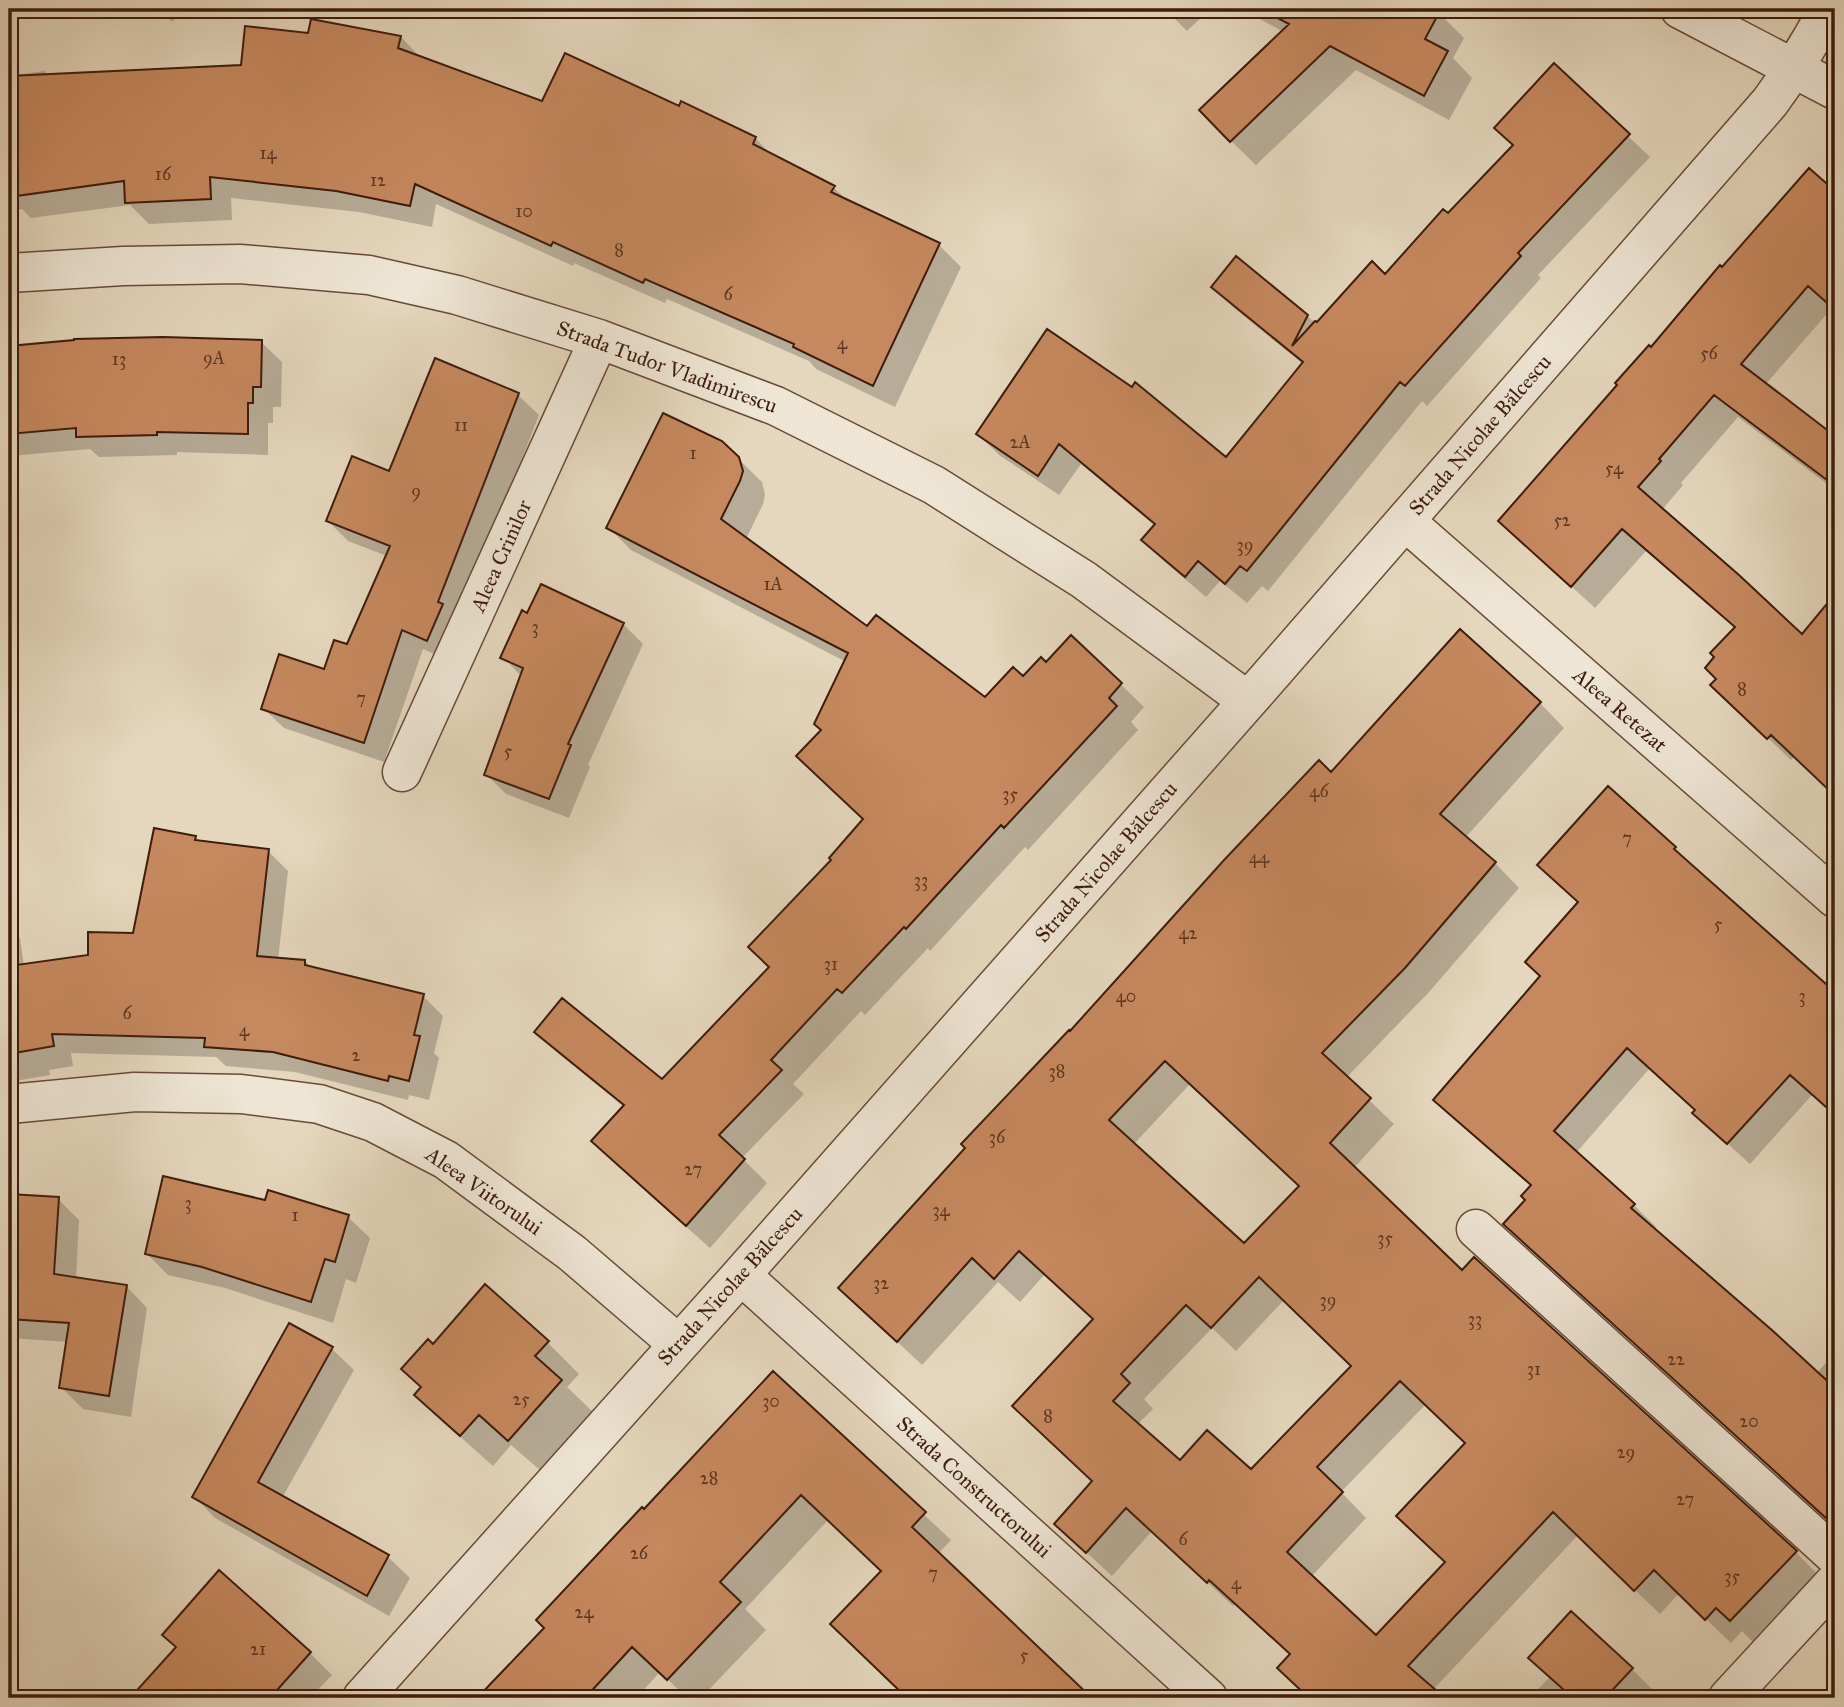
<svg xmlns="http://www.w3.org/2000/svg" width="1844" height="1707" font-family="'IM FELL Great Primer',serif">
	<rect width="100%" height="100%" fill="#e5d7bd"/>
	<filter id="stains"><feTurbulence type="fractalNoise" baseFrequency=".00286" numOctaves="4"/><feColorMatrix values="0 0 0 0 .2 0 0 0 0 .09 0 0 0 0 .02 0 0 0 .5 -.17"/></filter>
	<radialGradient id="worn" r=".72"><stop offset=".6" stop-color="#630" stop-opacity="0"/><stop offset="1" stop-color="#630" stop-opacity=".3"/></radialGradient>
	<!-- shadow -->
	<path fill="#0003" fill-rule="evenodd" d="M159 9H184L172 22Z
		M1165 9H1210L1187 31Z
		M1241 9H1431L1439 13 1464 38 1453 58 1472 78 1449 120 1356 70 1256 165 1231 141 1284 32Z
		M310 35 401 37 422 59 543 104 680 109 755 138 773 156 833 187 849 202 939 245 961 267 895 407 816 369 809 361 667 299 665 303 574 263 573 266 436 204 432 227 359 212 231 198 232 220 149 224 130 205 31 218 22 209 9 212V76L44 71 49 75 242 67Z
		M1554 66 1650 157 1538 275 1541 278 1427 406 1422 401 1268 591 1262 586 1247 603 1220 581 1206 597 1164 561 1143 540 1155 526 1081 464 1059 495 999 455 978 434 1226 460 1303 364 1234 308 1213 287 1307 316 1317 324 1385 277 1514 146 1496 128Z
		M1809 170 1835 194V310L1832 308 1765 385 1835 438V490L1738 417 1681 483 1683 485 1662 510 1802 636 1835 597V795L1795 756 1791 760 1736 708 1719 679 1736 628 1646 551 1595 608 1500 521Z
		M76 342H261L282 362 281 407H273V423H268V455L177 452V455L99 457 90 449 9 456V348Z
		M436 361 518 395 539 415 458 622 448 660 423 649 384 762 284 728 263 708 325 671 348 646 387 556 348 541 328 521 390 473Z
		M721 442 762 482 765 495 763 504 746 539 868 629 985 699 1046 664 1072 637 1144 707 1131 722 1138 730 1028 850 1025 847 930 951 928 948 865 1015 861 1011 793 1084 804 1094 742 1158 767 1183 710 1248 616 1164 593 1141 624 1107 559 1054 536 1032 663 1082 771 968 834 860 865 820 823 731 846 662 631 550 608 527Z
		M623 624 643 644 588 765 590 767 569 818 506 794 486 774 522 677 503 657Z
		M1460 631 1540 703 1564 728 1465 838 1495 863 1519 888 1429 992 1346 1078 1394 1124 1354 1168 1462 1273 1796 1552 1820 1577 1755 1644 1742 1631 1731 1643 1679 1593 1660 1614 1578 1535 1432 1691 1440 1698H1309L1279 1668 1291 1655 1235 1604 1233 1606 1152 1531 1112 1576 1056 1524 1093 1481 1094 1320 1045 1274 1020 1302 998 1282 922 1365 840 1288 1070 1033 1331 774ZM1190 1084 1300 1186 1244 1246 1133 1145ZM1284 1300 1353 1366 1251 1472 1180 1462 1137 1425 1153 1409 1144 1399 1212 1328 1236 1351ZM1426 1404 1467 1444 1446 1563 1377 1638 1311 1577 1366 1518 1341 1492Z
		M1608 788 1675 848 1697 870 1696 871 1835 994V1115L1812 1095 1750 1164 1717 1134 1697 1111 1649 1069 1576 1153 1634 1205 1656 1227 1653 1230 1817 1373 1835 1352V1526L1527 1246V1200L1532 1186 1457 1121 1435 1100 1542 977 1579 903 1540 865Z
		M195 837 200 842 268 851 288 871 278 960 305 961 312 969 423 996 443 1016 434 1053 439 1058 429 1100 409 1095 408 1100 295 1072 226 1066 216 1057 71 1053 73 1066 49 1070 50 1075 9 1082V927L20 938 24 966 89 956 134 935Z
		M9 1196 58 1199 79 1220 76 1279 126 1286 147 1308 131 1417 83 1409 61 1387 68 1342 9 1338Z
		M266 1202 348 1217 370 1238 356 1283 346 1279 333 1323 225 1288 168 1275 147 1254Z
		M289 1325 332 1349 354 1370 282 1498 388 1557 410 1578 389 1616 215 1518 194 1496Z
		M547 1342 579 1374 567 1387 593 1412 541 1471 511 1445 493 1466 448 1426 416 1395 422 1388 433 1346Z
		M773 1373 951 1540 938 1554 828 1520 745 1609 766 1630 701 1698H687L660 1672 636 1698H480L546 1628 645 1511Z
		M9 1433 14 1468H9Z
		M220 1573 310 1653 332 1675 310 1698H133L178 1648Z
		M967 1581 1090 1698H933L922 1688Z
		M1632 1669 1653 1690 1646 1698H1529L1550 1677Z"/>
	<!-- building -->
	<path fill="#c6885e" stroke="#3e1c0c" stroke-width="2" fill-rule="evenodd" d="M1261 9H1441L1425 39 1448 51 1424 96 1330 46 1230 142 1199 110 1289 24Z
		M311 19 401 36 398 48 542 101 565 53 679 106 681 101 756 137 753 144 835 186 831 192 940 243 873 386 793 347 794 344 645 279 643 283 553 242 551 246 415 184 410 206 336 191 210 177 211 199 125 203 124 181 9 197V76L241 65 245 26 308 33Z
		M1554 63 1630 134 1518 253 1521 256 1405 386 1400 382 1247 571 1240 566 1225 584 1198 561 1185 577 1141 540 1155 524 1059 444 1038 476 976 434 1047 329 1132 387 1135 382 1226 457 1303 362 1211 287 1236 256 1308 315 1292 346 1315 321 1317 322 1372 261 1385 274 1443 209 1448 213 1513 145 1494 128Z
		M1809 168 1835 191V310L1808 286 1741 364 1835 436V486L1714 395 1659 459 1661 461 1638 487 1739 575 1802 634 1835 594V796L1771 735 1767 739 1710 685 1716 679 1705 668 1714 657 1710 653 1735 627 1622 529 1571 587 1498 521 1617 385 1615 383 1649 345 1651 347 1720 265 1722 267Z
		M163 337 262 340 261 387H253V403H248V434L157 432V435L76 437V428L9 434V346L74 340V339Z
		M435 358 519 393 438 602 443 604 427 641 402 630 364 743 261 709 279 654 324 669 334 640 347 644 390 546 326 521 352 456 389 471Z
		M663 413 722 441 739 457 743 471 740 481 721 519 867 626 876 615 985 697 1013 667 1023 676 1041 657 1046 662 1071 635 1122 683 1109 698 1117 706 1004 828 1001 825 906 929 904 927 842 993 837 989 771 1060 782 1070 719 1135 745 1159 686 1226 591 1141 624 1105 534 1032 562 998 662 1079 769 967 748 947 831 860 829 858 863 819 796 756 821 730 814 724 848 653 606 528Z
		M541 584 624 623 568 744 571 745 549 799 484 775 523 668 500 658 522 610 527 613Z
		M1460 629 1541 702 1440 814 1496 862 1405 968 1322 1053 1371 1098 1330 1143 1462 1270 1474 1257 1797 1551 1730 1621 1716 1608 1705 1620 1654 1570 1634 1591 1553 1512 1408 1666 1445 1698H1309L1277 1668 1290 1654 1209 1580 1207 1583 1126 1508 1086 1553 1054 1524 1092 1481 1012 1406 1093 1319 1019 1251 994 1279 972 1258 897 1342 838 1288 965 1148 961 1144 1069 1030 1070 1031 1225 859 1319 760 1331 772ZM1165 1061 1299 1186 1244 1243 1109 1120ZM1259 1277 1351 1366 1251 1469 1207 1430 1180 1460 1113 1401 1130 1383 1121 1374 1186 1305 1211 1328ZM1400 1381 1465 1443 1396 1516 1445 1562 1376 1635 1287 1552 1343 1492 1317 1467Z
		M1608 786 1676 847 1674 849 1835 992V1115L1790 1075 1727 1144 1692 1113 1695 1110 1627 1048 1554 1131 1635 1204 1631 1208 1773 1331 1835 1388V1511L1827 1519 1503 1224 1525 1200 1521 1196 1531 1185 1433 1100 1540 976 1525 962 1578 902 1537 865Z
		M154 828 196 836 195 840 269 849 257 956 305 960V965L424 994 414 1035 420 1036 409 1081 389 1076 388 1081 273 1052 204 1047 205 1038 52 1034 54 1046 9 1054V966L88 955V932L133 933Z
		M163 1176 265 1200 268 1190 349 1215 335 1262 325 1259 311 1302 202 1267 145 1254Z
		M9 1194 59 1197 54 1274 127 1285 109 1396 59 1388 69 1323 9 1319Z
		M485 1284 549 1341 535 1356 562 1380 508 1441 479 1415 460 1436 414 1395 421 1387 401 1369 428 1339 433 1344Z
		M289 1323 333 1347 258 1482 389 1555 367 1596 192 1497Z
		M773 1371 926 1512 912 1527 1092 1698H907L830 1624 881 1571 801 1495 720 1582 741 1602 667 1680 632 1647 585 1698H477L544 1628 536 1620 642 1507 644 1509Z
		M219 1570 311 1652 270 1698H130L176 1647 162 1635Z
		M1571 1611 1633 1668 1605 1698H1573L1528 1658Z"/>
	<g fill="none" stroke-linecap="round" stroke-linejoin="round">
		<defs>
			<path id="minor" d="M1680 9 1835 90
				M9 273 123 266 240 264 369 275 457 295 599 339 776 406 934 485 1084 580 1248 701
				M1405 521 1835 898
				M402 772 599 339
				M9 1104 135 1092 241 1094 319 1104 373 1122 446 1160 572 1253 678 1344
				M1476 1229 1835 1556
				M741 1275 1208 1698
				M362 1698 741 1275 1248 701 1770 102C1792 72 1811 42 1828 9
				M1728 1698 1835 1582"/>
		</defs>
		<!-- minor casing -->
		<use href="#minor" stroke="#684b38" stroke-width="41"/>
		<!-- minor -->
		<use href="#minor" stroke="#eee5d4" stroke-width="38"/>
	</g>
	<g text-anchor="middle" stroke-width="7" stroke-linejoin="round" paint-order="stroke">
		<!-- number labels -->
		<g font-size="18" fill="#603720">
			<text x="268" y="159">14</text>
			<text x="163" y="180">16</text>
			<text x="378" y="186">12</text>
			<text x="524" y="217">10</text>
			<text x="619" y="256">8</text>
			<text x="728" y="300">6</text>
			<text x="842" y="349">4</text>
			<text x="1709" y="359">56</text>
			<text x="214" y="364">9A</text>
			<text x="119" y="365">13</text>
			<text x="461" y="431">11</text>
			<text x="1020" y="448">2A</text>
			<text x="693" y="459">1</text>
			<text x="1614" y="474">54</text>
			<text x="416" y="497">9</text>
			<text x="1562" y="526">52</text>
			<text x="1245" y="551">39</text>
			<text x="773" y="590">1A</text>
			<text x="535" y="633">3</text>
			<text x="1742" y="695">8</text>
			<text x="361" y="704">7</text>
			<text x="508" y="757">5</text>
			<text x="1319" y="797">46</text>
			<text x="1010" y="800">35</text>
			<text x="1627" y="844">7</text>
			<text x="1259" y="863">44</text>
			<text x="921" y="886">33</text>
			<text x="1718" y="930">5</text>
			<text x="1188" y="939">42</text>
			<text x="831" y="970">31</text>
			<text x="1126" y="1002">40</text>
			<text x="1802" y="1002">3</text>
			<text x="127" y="1019">6</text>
			<text x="244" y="1036">4</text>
			<text x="356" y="1061">2</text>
			<text x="1057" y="1077">38</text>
			<text x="997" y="1143">36</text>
			<text x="693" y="1175">27</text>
			<text x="188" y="1209">3</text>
			<text x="941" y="1216">34</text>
			<text x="295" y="1221">1</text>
			<text x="1385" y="1244">35</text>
			<text x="881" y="1289">32</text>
			<text x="1328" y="1306">39</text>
			<text x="1475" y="1325">33</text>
			<text x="1676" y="1365">22</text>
			<text x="1534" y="1375">31</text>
			<text x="521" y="1405">25</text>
			<text x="771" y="1407">30</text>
			<text x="1048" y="1422">8</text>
			<text x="1749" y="1427">20</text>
			<text x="1626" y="1458">29</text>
			<text x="709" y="1484">28</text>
			<text x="1685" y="1505">27</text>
			<text x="1183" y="1545">6</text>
			<text x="639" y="1559">26</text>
			<text x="933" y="1579">7</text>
			<text x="1732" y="1582">35</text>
			<text x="1236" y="1589">4</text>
			<text x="584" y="1618">24</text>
			<text x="258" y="1655">21</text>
			<text x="1024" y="1661">5</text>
		</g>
		<!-- street labels -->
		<g font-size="21" fill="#3e1c0c" stroke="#eee5d4">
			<text transform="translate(667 367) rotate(20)" y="7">Strada Tudor Vladimirescu</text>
			<text transform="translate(1480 435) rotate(-49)" y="7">Strada Nicolae Bălcescu</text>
			<text transform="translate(501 556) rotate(-66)" y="7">Aleea Crinilor</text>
			<text transform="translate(1620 710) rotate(41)" y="7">Aleea Retezat</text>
			<text transform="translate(1106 862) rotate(-49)" y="7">Strada Nicolae Bălcescu</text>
			<text transform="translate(484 1191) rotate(35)" y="7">Aleea Viitorului</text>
			<text transform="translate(730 1286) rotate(-48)" y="7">Strada Nicolae Bălcescu</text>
			<text transform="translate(974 1487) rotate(42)" y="7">Strada Constructorului</text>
		</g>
	</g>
	<!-- margin -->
	<rect width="1844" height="1707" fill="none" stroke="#e5d7bd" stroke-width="35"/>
	<rect x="10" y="10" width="1823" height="1686" fill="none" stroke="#3e1c0c" stroke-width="3.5"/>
	<rect x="18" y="18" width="1809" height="1672" fill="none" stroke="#3e1c0c" stroke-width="2"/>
	<rect width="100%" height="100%" filter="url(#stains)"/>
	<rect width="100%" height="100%" fill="url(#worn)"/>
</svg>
